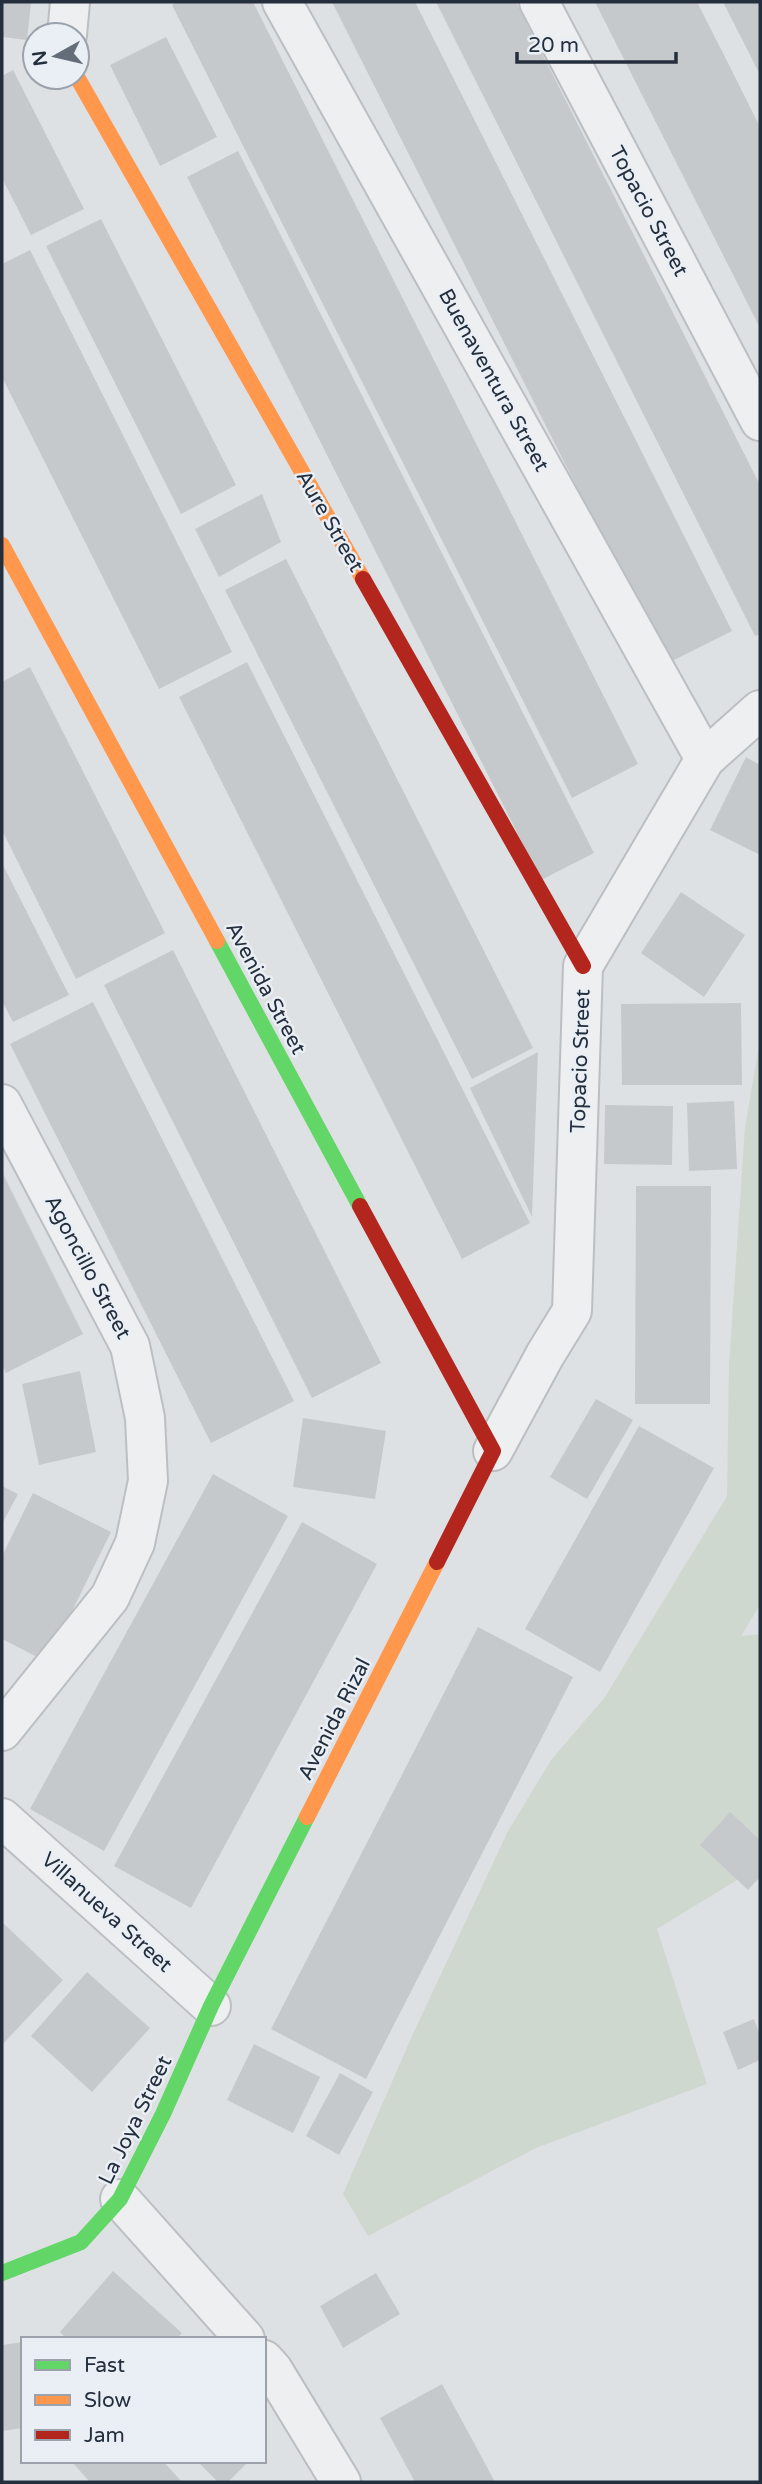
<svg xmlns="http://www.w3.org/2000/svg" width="762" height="2484" font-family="'Varela Round',sans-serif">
	<rect width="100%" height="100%" fill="#dee1e4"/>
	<!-- green -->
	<path fill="#cfd8ce" d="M760 1040V1605L741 1636 760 1634V1866L657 1929 707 2084 536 2148 368 2236 343 2194 412 2036 508 1831 551 1760 605 1697 727 1496 729 1364 745 1127Z"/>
	<!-- building -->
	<path fill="#c6c9cc" d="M2 2H31L27 40 2 37Z
		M178 2H253L638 764 572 798 172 5Z
		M332 2H415L732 631 666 664Z
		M436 2H516L760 485V634L755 636Z
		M595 2H697L728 63 760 127V328Z
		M723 2H760V75L752 59Z
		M166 37 217 137 160 166 110 65Z
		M13 70 84 209 31 235 2 178V76Z
		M238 151 594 853 541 880 187 177Z
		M101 219 236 485 181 514 46 246Z
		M30 250 232 652 159 689 2 377V264Z
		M262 494 281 542 219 577 195 529Z
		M286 559 533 1048 472 1079 225 590Z
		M247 662 530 1223 462 1259 179 697Z
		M30 667 165 933 76 979 2 830V682Z
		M746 757 760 765V855L710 830Z
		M2 863 69 995 13 1022 2 1001Z
		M681 892 745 935 704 997 641 953Z
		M173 950 381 1363 312 1398 104 985Z
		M93 1002 294 1401 211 1443 10 1044Z
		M741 1003 742 1085H622L621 1004Z
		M538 1052 532 1217 470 1088Z
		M734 1101 737 1169 689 1171 687 1103Z
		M605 1105 673 1106 672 1165 604 1164Z
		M2 1172 83 1334 6 1373 2 1365Z
		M636 1186H711L710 1404H635Z
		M80 1371 96 1452 39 1465 22 1384Z
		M596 1399 633 1420 587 1499 550 1477Z
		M303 1418 386 1431 375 1499 293 1487Z
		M639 1426 714 1468 600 1672 525 1629Z
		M213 1474 288 1516 104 1851 30 1809Z
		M2 1486 18 1494 2 1524Z
		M33 1493 111 1532 47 1662 2 1639V1556Z
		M302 1522 377 1564 191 1908 114 1866Z
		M478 1627 573 1677 366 2079 271 2029Z
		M730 1812 760 1840V1877L748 1890 700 1845Z
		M2 1922 63 1980 2 2045Z
		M87 1972 150 2028 92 2092 31 2036Z
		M754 2019 760 2035V2060L738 2070 723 2032Z
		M254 2044 320 2077 293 2133 227 2100Z
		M340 2073 373 2092 339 2155 306 2136Z
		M113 2271 182 2333 176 2339H67L60 2332Z
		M376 2273 400 2314 343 2348 320 2306Z
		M23 2342V2428L2 2431V2345Z
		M442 2384 473 2441 495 2482H415L380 2418Z
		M71 2461H163L182 2482H90Z
		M197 2461H249L228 2482H218Z"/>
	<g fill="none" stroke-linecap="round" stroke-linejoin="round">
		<defs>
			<path id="street" d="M282 2 705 759
				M539 2 760 421
				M67 35 70 2
				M2 1104 130 1346 145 1418 148 1481 135 1543 110 1597 2 1731
				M493 1451 545 1355 572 1311 583 966 705 759 760 710
				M2 1818 211 2006
				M120 2199 245 2339
				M264 2360 273 2370 341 2482"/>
		</defs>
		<!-- street casing -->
		<use href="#street" stroke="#bcbfc2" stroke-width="42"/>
		<!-- street -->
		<use href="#street" stroke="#edeff1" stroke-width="38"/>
		<!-- fast -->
		<path stroke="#63d668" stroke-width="16" d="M217 941 360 1206
			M2 2273 81 2242 120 2199 163 2114 211 2006 307 1817"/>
		<!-- slow -->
		<path stroke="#ff974d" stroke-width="16" d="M77 77 363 579
			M2 545 217 941
			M307 1817 437 1562"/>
		<!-- jam -->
		<path stroke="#b3261e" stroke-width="16" d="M363 579 583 966
			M360 1206 493 1451 437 1562"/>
	</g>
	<g text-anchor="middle" stroke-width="5" stroke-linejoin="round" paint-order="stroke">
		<!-- street labels -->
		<g font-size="21" fill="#242f3e" stroke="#eaeff5">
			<text transform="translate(649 211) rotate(62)" y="7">Topacio Street</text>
			<text transform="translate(494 380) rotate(61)" y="7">Buenaventura Street</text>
			<text transform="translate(330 521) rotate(60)" y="7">Aure Street</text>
			<text transform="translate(266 988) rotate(62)" y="7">Avenida Street</text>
			<text transform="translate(580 1061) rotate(-88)" y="7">Topacio Street</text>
			<text transform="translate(88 1267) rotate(62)" y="7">Agoncillo Street</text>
			<text transform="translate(334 1719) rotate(-63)" y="7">Avenida Rizal</text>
			<text transform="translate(107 1912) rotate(42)" y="7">Villanueva Street</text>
			<text transform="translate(135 2120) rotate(-64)" y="7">La Joya Street</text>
		</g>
	</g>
	<!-- border -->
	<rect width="762" height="2484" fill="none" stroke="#242f3e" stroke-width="7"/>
	<!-- legend -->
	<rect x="21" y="2337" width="245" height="126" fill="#eaeff5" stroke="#9ba2ac" stroke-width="2"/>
	<rect x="35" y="2360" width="35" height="10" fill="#63d668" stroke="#9ba2ac" stroke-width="2"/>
	<text x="84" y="2372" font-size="21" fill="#242f3e">Fast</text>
	<rect x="35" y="2395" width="35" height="10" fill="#ff974d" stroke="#9ba2ac" stroke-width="2"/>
	<text x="84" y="2407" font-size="21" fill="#242f3e">Slow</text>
	<rect x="35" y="2430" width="35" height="10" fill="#b3261e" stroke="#9ba2ac" stroke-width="2"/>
	<text x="84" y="2442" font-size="21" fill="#242f3e">Jam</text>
	<!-- north arrow -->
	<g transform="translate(56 56) rotate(262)"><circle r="33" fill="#eaeff5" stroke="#9ba2ac" stroke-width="2"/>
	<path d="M0-5L12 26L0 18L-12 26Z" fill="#656d78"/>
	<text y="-10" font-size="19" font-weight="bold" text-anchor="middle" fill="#242f3e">N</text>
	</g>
	<!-- scale -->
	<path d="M517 52v10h159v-10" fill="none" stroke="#242f3e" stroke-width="3.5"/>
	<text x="528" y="52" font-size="21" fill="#242f3e" stroke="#eaeff5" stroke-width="5" paint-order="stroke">20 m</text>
</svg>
